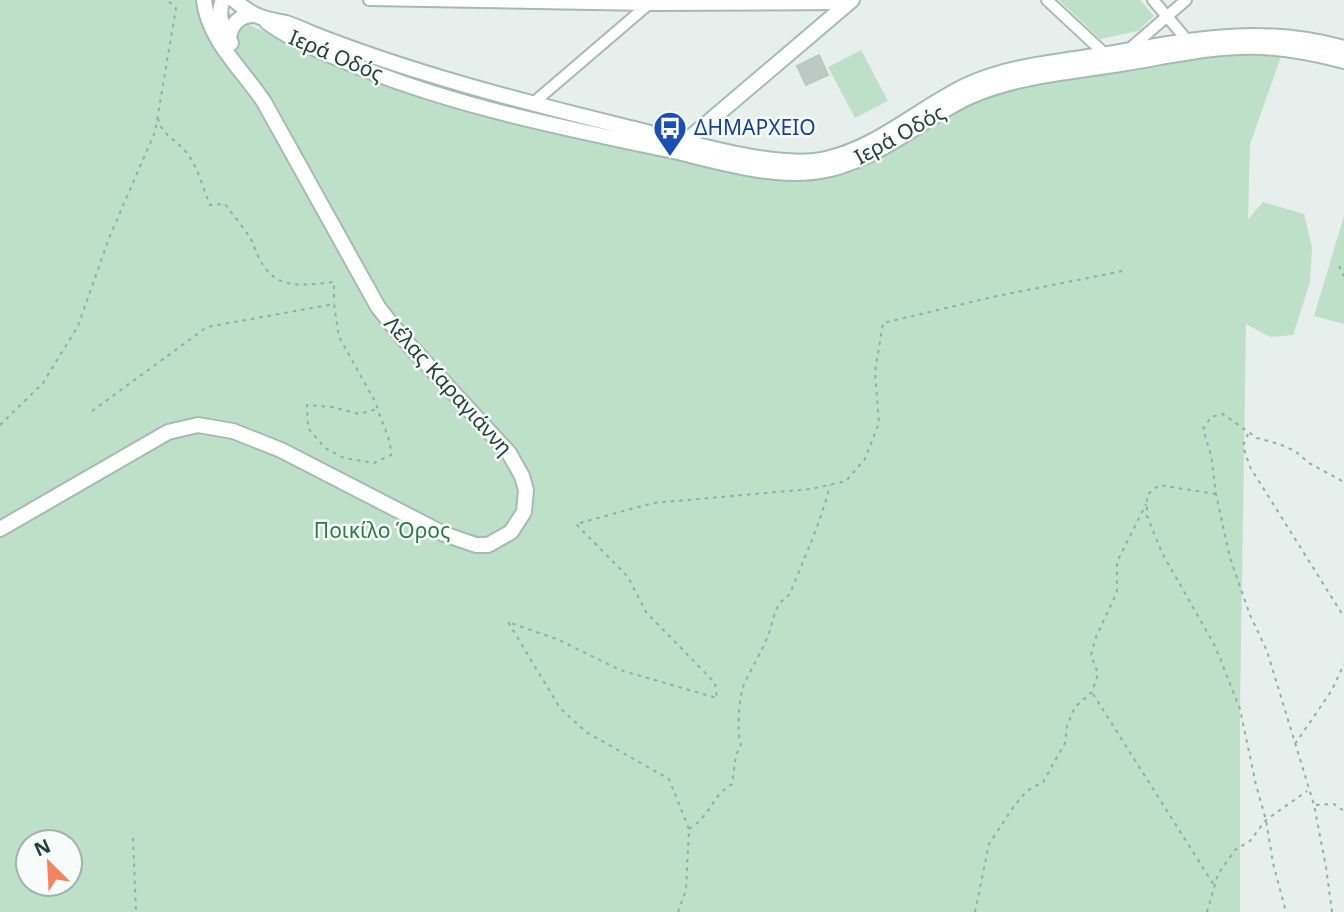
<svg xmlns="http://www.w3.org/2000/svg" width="1344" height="912" font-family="'Noto Sans',sans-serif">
	<rect width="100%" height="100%" fill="#e6efeb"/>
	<!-- green -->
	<path fill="#bfe0c8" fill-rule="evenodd" d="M0 0H211L245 23 334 62 753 171 920 133 966 106 998 92 1223 52 1282 54 1250 144 1248 219 1263 202 1304 214 1312 247 1310 282 1293 335 1270 337 1246 324 1240 709V912H0ZM28 842H70V884H28Z
		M1059 0H1140L1154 16 1138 31 1100 39Z
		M861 50 888 101 855 118 828 67Z
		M1344 216V324L1314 316Z"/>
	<!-- building -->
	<path fill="#bbcac4" stroke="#b8c9c2" stroke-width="2" d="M819 55 828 75 806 85 797 66Z"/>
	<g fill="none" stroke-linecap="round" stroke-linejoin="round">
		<defs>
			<path id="street" d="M369 0 648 5 847 4
				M1047 0 1105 54
				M1153 0 1187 40
				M1127 51 1186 0
				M532 104 650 3"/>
			<path id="secondary" d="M223 0C216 16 223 29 231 43
				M234 0C241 6 249 12 258 16 267 20 277 21 286 23 295 26 304 30 313 34 415 74 520 101 626 127 679 139 776 171 826 159 878 147 918 109 965 86 1007 66 1056 62 1102 55 1188 41 1257 24 1344 48
				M267 22C290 39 316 49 342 60 445 104 555 126 664 149 716 160 777 182 831 169 883 156 923 118 971 96 1017 76 1071 72 1120 64 1166 57 1214 45 1260 47 1289 48 1317 54 1344 61
				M229 38C231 24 239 15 254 15
				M686 141 852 0
				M0 529 168 432 198 425 233 431 281 450 444 534 476 545H488L511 532 524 512 526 490 522 476 509 453 400 335 378 307 264 102C243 70 208 40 204 0"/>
		</defs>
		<!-- street casing -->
		<use href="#street" stroke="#a8b8b2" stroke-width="14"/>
		<!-- secondary casing -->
		<use href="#secondary" stroke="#a4bbb3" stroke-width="18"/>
		<!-- path -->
		<path stroke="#86b3a5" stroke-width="2" stroke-dasharray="3.5 5" stroke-linecap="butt" d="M158 118C161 135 177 140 187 153 198 168 203 188 210 205L225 204C232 214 251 236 254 246 269 289 293 287 334 282V303
			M1339 266 1344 276
			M92 411 207 327 334 304 339 337 376 403C380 421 391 436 391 455L374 463 344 458 325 448 308 428 307 405 332 407 359 414 377 409
			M0 425 43 383 78 326 109 238 155 132 176 8 167 0
			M1248 434 1243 446 1250 467 1344 617
			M1216 494 1159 485 1147 495V516L1162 553 1215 646 1240 709 1256 785 1266 820 1273 863 1286 912
			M1093 694 1214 885
			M1295 744 1332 690 1344 664
			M1316 805 1334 804 1344 811
			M689 829C712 815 711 796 732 784L736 755 741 745C736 732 739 694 745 682 752 667 761 653 767 638 772 627 773 613 780 603 784 598 789 597 791 591 805 556 821 522 830 485
			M133 838 136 912
			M678 912 686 890 689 829 669 779 586 732 560 708 508 622 559 640 620 670 717 698 715 683 646 612 628 577 576 524 653 503 811 489 846 481 865 459 879 423 875 372 883 323 997 296 1123 271
			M975 912 989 844 1014 806 1027 791 1043 782 1065 743 1067 726 1075 707 1092 692 1098 674 1091 655 1096 637 1117 592V562L1146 504
			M1207 912 1218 874 1235 850 1250 841 1266 820 1307 791
			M1332 912 1326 867 1314 805 1267 651 1250 615 1230 558 1216 494 1211 455 1203 429 1211 417 1223 414 1257 438 1279 444 1295 451 1309 463 1344 482"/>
		<!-- street -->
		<use href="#street" stroke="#fff" stroke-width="10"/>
		<!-- secondary -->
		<use href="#secondary" stroke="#fff" stroke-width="14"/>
	</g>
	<!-- icons -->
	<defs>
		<symbol id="bus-pin" viewBox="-11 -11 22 30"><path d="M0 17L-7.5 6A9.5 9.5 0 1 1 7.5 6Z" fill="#1a4fb4" stroke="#f7fbf9"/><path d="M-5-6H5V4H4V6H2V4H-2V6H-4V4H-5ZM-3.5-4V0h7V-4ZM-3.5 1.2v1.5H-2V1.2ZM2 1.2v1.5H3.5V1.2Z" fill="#fff"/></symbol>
	</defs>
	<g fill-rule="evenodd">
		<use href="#bus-pin" x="651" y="109" width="38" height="52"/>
	</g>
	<g text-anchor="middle" stroke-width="5" stroke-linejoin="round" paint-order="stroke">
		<!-- street labels -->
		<g font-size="21" fill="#24423a" stroke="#f7fbf9">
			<text transform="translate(336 56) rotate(23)" y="7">Ιερά Οδός</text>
			<text transform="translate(900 135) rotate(-29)" y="7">Ιερά Οδός</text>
			<text transform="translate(448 386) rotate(48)" y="7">Λέλας Καραγιάννη</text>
		</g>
		<!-- transit labels -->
		<g font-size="21" fill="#164399" stroke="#f7fbf9" text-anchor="start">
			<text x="694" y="135">ΔΗΜΑΡΧΕΙΟ</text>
		</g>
		<!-- park labels -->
		<g font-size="21" fill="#2d7a4b" stroke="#f7fbf9">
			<text x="382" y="538">Ποικίλο Όρος</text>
		</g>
	</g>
	<!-- north arrow -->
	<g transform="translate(49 863) rotate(336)"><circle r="33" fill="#f7fbf9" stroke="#a3b1ad" stroke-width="2"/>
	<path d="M0-5L12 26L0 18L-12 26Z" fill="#f4845f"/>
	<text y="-10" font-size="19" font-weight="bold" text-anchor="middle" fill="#24423a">N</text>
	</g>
</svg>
